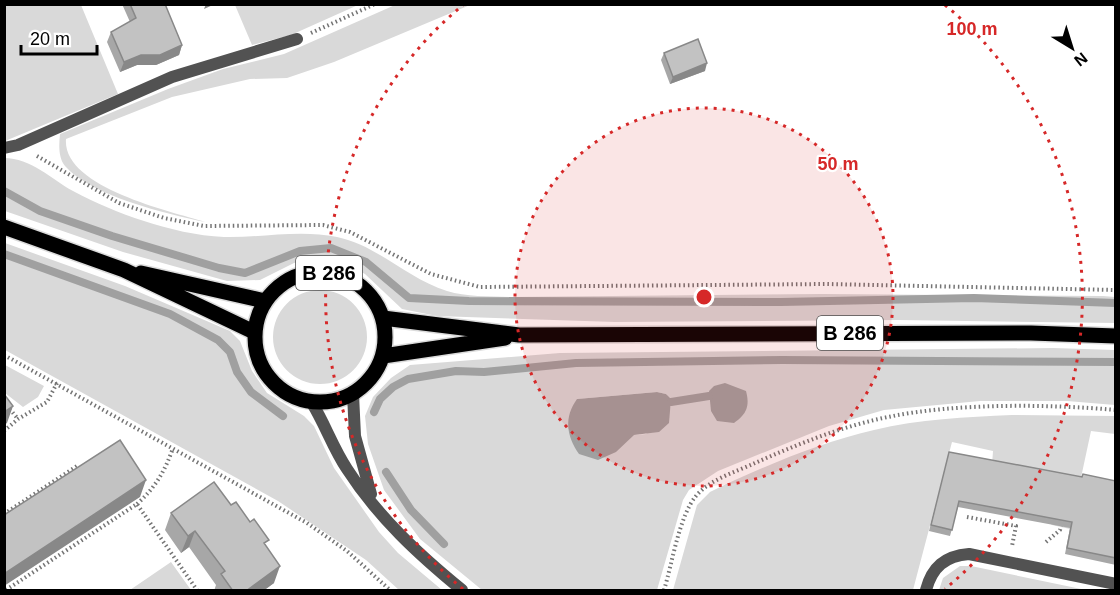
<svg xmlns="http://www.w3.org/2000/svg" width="1120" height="595" font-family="Arial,sans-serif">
	<rect width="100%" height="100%" fill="#fff"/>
	<!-- green -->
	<path fill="#d9d9d9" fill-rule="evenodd" d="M5 5H81L118 94 5 141Z
		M235 5H358L291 35 252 45Z
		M395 5H470L334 62 287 78 250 79 172 97 66 139C62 187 169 211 205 222 167 214 91 196 65 166 58 157 59 144 60 134L168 89 223 69 284 54Z
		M4 158C31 158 51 179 73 191 96 203 119 213 144 221 169 229 197 236 224 237 261 238 299 229 337 237 377 245 408 279 447 291 466 297 489 296 510 297L822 294 1103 296 1115 297V323L898 320 615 322 437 316 402 309 365 274 345 264 319 259 294 263 260 280 227 281 123 252 5 211Z
		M5 243 125 286 230 331 240 341 252 371 267 393 304 416 314 426 334 468 379 532 398 553 442 590H399L366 560 278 501 5 350Z
		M273 337a47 47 0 1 1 94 0a47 47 0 1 1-94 0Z
		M1053 348 1115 350V405L1067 401H980L884 410 829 426 718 471 689 490 683 500 657 590H482L420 539 384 490 368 444 365 416 373 397 391 378 410 365 560 353ZM657 392 666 394 671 402 670 407 646 434 634 435 577 399Z
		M5 365 44 386 38 397 23 407 5 393Z
		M1012 415 1115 416V434L1091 431 1070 529 1052 525 992 465 993 451 952 442 913 590H673L697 505 710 492C762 467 818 443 874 430 919 419 966 417 1012 415Z
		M171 562 191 590H130Z
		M960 566H971L1086 590H939L943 578Z"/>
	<!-- water -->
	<path fill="#a0a0a0" d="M725 383 746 391C750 406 747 414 734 423L717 421 711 411 709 391 714 386Z
		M657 392 666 394 671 399 669 423 659 432 634 435 616 452 598 460 579 454C566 435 564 417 577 399Z"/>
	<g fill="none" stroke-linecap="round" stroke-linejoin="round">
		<!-- stream -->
		<path stroke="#a0a0a0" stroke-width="8" d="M4 191 40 211 112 236 219 268 245 273 300 251 331 248 366 262 409 298 469 301 781 302 974 298 1116 303
			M4 254 170 314 218 340 230 352 237 372 251 392 283 416
			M671 402 709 396
			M374 412 380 399 393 387 408 379 456 371 484 372 576 363 782 360 1116 362
			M386 472 411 510 444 544"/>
		<defs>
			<path id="primary" d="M4 227 124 270 254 332
				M255 337a65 65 0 1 1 130 0a65 65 0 1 1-130 0Z
				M141 273 265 301
				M383 318 519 335 1031 333 1116 336
				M383 356 505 338"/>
		</defs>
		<!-- primary casing -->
		<use href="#primary" stroke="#dbdbdb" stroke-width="18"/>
		<!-- path -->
		<path stroke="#747474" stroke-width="4" stroke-dasharray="1.5 3" stroke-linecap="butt" d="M311 33 375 4
			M37 156 119 203 164 218 204 226 323 225 350 232 431 274 480 287 826 284 1116 290
			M4 355 307 523 347 551 390 590
			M4 402 18 419
			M4 431 18 419 47 402 57 383
			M137 504C155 488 165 471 173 448
			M4 514 77 466
			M967 517 1016 526 1012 546
			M1046 542 1060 530 1062 522
			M6 590 137 504 197 590
			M664 590C672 565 679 516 696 496 710 479 736 472 755 463 798 444 843 426 888 417 955 403 1048 404 1116 410"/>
		<!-- street -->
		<path stroke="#525252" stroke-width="12" d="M4 148 18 145 172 77 297 39
			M353 394 355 436 371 494
			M312 403C325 424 333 448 347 469 378 517 418 554 462 590
			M926 590C932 567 945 556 969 554L1116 584"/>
		<!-- primary -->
		<use href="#primary" stroke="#000" stroke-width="15"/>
	</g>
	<!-- wall -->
	<path fill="#a7a7a7" d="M122 4H165L182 45 179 55 156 65H137L120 72 107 42 111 32 130 22Z
		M664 53 705 71 670 84 661 60Z
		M949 452 1082 477 1116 481V565L1065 554 1070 528 958 507 950 536 929 531Z
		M231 505 266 547 274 583 263 591H214L216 585 189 547 181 553 165 530 171 513Z"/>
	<!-- shaded-wall -->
	<path fill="#888" d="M206 4H215L204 9Z
		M182 45 179 55 156 65H137L120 72 124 62 141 55Z
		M707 63 705 71 670 84 673 77Z
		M13 406 7 423 4 425V412Z
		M146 480 140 497 4 586V574Z
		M195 531 189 547 181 553 188 536Z
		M280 566 274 583 263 591H246Z"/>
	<!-- building -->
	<path fill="#c2c2c2" stroke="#888" stroke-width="1.5" d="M130 4H165L182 45 160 55H141L124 62 111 32 136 18Z
		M698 39 707 63 673 77 664 53Z
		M4 394 13 406 4 412Z
		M120 440 146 480 4 574V515Z
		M949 452 1082 477 1083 474 1116 481V558L1067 548 1072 522 959 501 952 530 931 525Z
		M214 482 231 505 236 502 250 522 254 519 269 540 264 543 280 566 246 591H233L221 574 225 571 195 531 188 536 171 513Z"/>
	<!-- distance rings -->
	<circle cx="704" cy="297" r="189" fill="#d62828" fill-opacity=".12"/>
	<g fill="none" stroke="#d62828" stroke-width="3" stroke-dasharray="3 6">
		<circle cx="704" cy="297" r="189"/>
		<path d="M463 589A379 379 0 0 1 463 5M945 5A379 379 0 0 1 945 589"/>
	</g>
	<g text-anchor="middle" stroke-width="4.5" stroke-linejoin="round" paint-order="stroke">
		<!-- shield labels -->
		<g fill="#fff" stroke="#4c4c4c" stroke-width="1.5">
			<rect x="296" y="256" width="66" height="34" rx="4.5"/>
			<rect x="817" y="316" width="66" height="34" rx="4.5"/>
		</g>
		<g font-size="20" font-weight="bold" fill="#000">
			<text x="329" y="280">B 286</text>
			<text x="850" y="340">B 286</text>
		</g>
	</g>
	<circle cx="704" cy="297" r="9" fill="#d62828" stroke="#fff" stroke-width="3"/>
	<g font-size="18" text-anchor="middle" font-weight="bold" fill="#d62828" stroke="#fff" stroke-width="4.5" stroke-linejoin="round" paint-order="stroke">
		<text x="972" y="35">100 m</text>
		<text x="838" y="170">50 m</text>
	</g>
	<!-- border -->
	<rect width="1120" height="595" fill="none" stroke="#000000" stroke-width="12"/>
	<!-- north arrow -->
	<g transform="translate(1072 48) rotate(142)" stroke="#ffffff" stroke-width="4.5" paint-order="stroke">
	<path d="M0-4.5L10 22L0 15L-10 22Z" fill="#000000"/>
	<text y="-9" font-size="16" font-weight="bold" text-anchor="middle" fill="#000000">N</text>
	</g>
	<!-- scale -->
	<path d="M21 45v9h76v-9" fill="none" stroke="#000000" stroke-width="3"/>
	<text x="30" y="45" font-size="18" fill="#000000" stroke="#ffffff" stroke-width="4.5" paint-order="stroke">20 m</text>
</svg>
